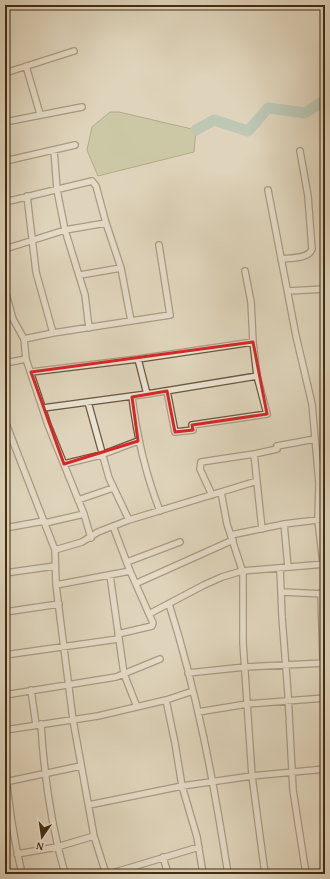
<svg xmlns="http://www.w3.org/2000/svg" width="330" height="879" font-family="'Gentium Book Plus',serif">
	<rect width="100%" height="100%" fill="#dfd4bb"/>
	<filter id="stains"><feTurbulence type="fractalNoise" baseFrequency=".005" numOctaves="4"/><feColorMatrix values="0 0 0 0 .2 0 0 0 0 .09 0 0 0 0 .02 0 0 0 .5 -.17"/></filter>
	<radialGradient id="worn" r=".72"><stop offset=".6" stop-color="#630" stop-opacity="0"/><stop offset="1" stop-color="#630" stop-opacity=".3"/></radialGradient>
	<!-- grass -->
	<path fill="#b7bb8c" stroke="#7c744f" d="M110 112H119L196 130 194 152 98 176 87 150 92 127Z"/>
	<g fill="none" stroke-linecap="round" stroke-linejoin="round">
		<!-- river -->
		<path stroke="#94b8ac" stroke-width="11" d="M196 130 214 120 248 131 268 108 305 113 325 100"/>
		<defs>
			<path id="minor" d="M26 66 40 114
				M5 73 74 51
				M5 122 82 107
				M54 150 57 190 65 230 85 295 89 328
				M5 161 75 145
				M268 190 296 336 312 404 319 483 318 520 323 564
				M27 196 36 272 53 333
				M5 202 92 181 96 186 106 223 121 268 131 321
				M5 249 65 230 106 223
				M281 259C290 258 309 259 312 249L308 196 300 151
				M245 271 251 302 253 342 138 359 147 394 257 376
				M80 275 121 268
				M5 290 13 319 24 339 26 359 48 425 84 514 91 538
				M288 291 325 289
				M24 339 53 333 170 315 159 245
				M5 363 26 359
				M31 372 138 359
				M167 391 175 432 193 430 192 425 267 414 257 376 253 342
				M132 397C137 437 145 473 160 511
				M88 402 109 478 129 520
				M43 408 147 394
				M5 421 55 550 56 585 73 720 94 836 106 874
				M277 446 315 439
				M254 454 262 529
				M64 464 101 455 138 441
				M221 492 227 524 243 573V643L252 776 265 874
				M212 495 200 469 201 462 254 454 277 449
				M78 500 113 488
				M45 523 84 514
				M284 524 288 567
				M113 526 130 571 153 623 152 626 118 634
				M5 528 44 521
				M231 535 284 524 325 519
				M55 550 82 542 98 532 129 520 257 481
				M127 562 180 542
				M280 568 282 617 288 694 293 790 306 874
				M5 573 55 566
				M110 575 124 674 137 707
				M137 583 233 540
				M56 585 130 571
				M281 592 325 594
				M321 593 323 663
				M169 604C197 692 214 783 228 874
				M5 612 59 604
				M149 614 204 585 222 577 242 571 325 564
				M5 655 118 639
				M188 673 245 667 325 663
				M31 690 36 725
				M5 695 116 677 160 659
				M166 700 175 743 182 786 197 837 203 874
				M198 712 247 704 325 698
				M41 724C44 776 51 825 65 874
				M5 730 98 716 166 700 193 691
				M5 763C8 802 13 836 22 874
				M5 782 81 766
				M89 805 182 786 252 776 325 769
				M17 854 57 847 94 836
				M163 857 168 874
				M109 874 199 847"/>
		</defs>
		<!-- minor casing -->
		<use href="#minor" stroke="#69573c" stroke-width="8"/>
		<!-- minor -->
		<use href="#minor" stroke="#eae3d3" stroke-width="5.5"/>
	</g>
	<!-- marked area -->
	<path d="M0 0H330V879H0ZM253 342 267 414 192 425 193 430 175 432 167 391 132 397 138 441 64 464 31 372Z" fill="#dfd4bb" fill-opacity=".55" fill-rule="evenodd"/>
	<path fill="none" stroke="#d62828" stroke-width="3" stroke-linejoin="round" d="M253 342 267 414 192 425 193 430 175 432 167 391 132 397 138 441 64 464 31 372Z"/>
	<!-- margin -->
	<rect width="330" height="879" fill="none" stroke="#dfd4bb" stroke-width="20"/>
	<rect x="6" y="6" width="318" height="867" fill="none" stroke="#422d12" stroke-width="2"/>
	<rect x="10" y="10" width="310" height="859" fill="none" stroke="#422d12"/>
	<!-- north arrow -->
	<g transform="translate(42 837) rotate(193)" stroke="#eae3d3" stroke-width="3" paint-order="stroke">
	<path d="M0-3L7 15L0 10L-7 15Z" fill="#422d12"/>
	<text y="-6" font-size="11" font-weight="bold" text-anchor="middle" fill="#422d12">N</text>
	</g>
	<rect width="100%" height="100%" filter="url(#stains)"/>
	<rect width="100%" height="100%" fill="url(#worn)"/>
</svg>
